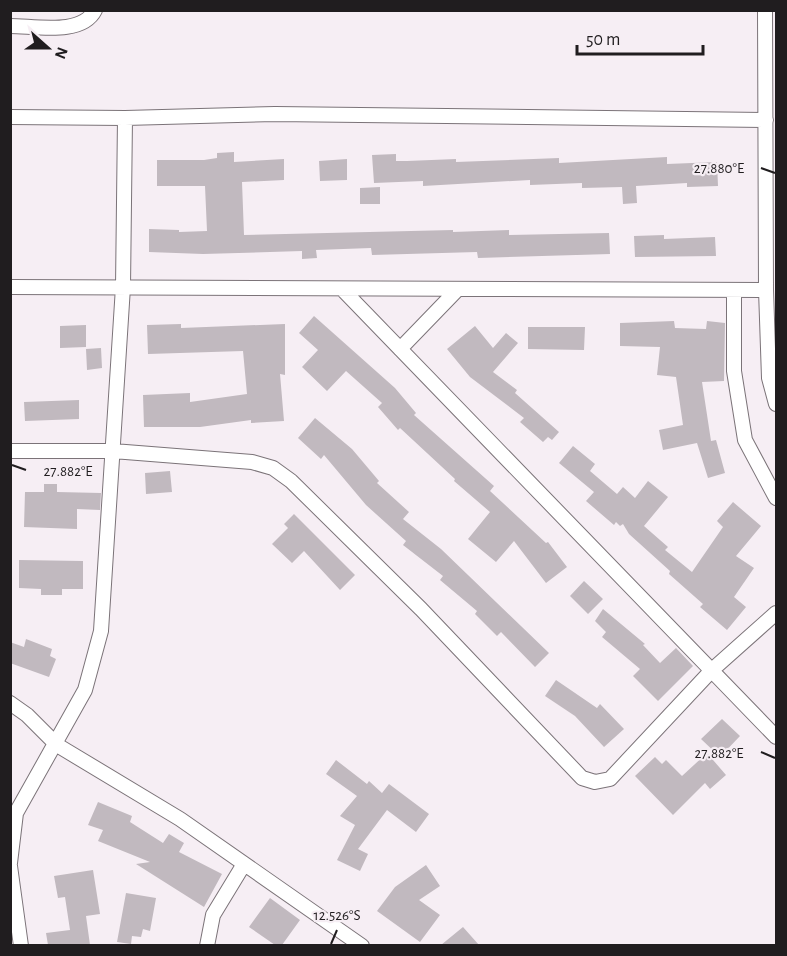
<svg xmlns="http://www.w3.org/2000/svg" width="787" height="956" font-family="'Alegreya Sans',sans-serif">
	<rect width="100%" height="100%" fill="#f6eef4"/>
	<!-- building -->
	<path fill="#c1b9bf" d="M234 152V162L284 159V180L242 182 244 235 453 230V232L509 230V235L609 233 610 254 478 258 477 252 372 255 371 248 316 250 317 258 302 259V251L203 254 149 252V229L179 230V232L207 231 205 186H157V160H204L217 158V153Z
		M396 154V161H407L456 159V162L559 158V163L667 157V164L717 162 718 186 687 187V183L636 186 637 203 623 204 622 187 582 188V183L530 185V180L423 186V181L374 183 372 155Z
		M347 159V180L320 181 319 161Z
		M380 187V204H360V188Z
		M664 235V239L715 237 716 256 635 257 634 236Z
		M314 316 395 388 416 413 414 415 494 486 490 491 546 543 548 542 567 567 546 583 514 541 496 562 468 539 490 512 454 481 455 479 400 428 398 430 378 407 382 403 346 371 327 391 302 367 318 350 299 333Z
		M674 321 675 328 706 329 707 321 725 323 724 381 702 382 711 441 716 440 725 473 708 478 697 443 663 450 659 430 683 425 676 377 657 375 660 347 620 346V323Z
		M181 324V328L285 324V375L280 374 284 421 251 423V420L200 427H144L143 395 190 393V402L247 394 243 351 148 354 147 325Z
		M86 325V347L60 348V326Z
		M475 326 493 348 506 333 518 343 493 372 517 390 515 393 559 432 552 440 548 437 543 442 520 422 524 418 470 377 447 349Z
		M528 327H585L584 350 528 349Z
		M101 348 102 368 87 370 86 349Z
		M79 400V419L25 421 24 402Z
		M315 418 352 449 379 481 377 483 409 512 403 519 441 549 549 653 535 667 501 632 497 636 475 614 477 611 440 580 443 576 403 545 406 541 366 505 324 455 321 459 298 438Z
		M573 446 595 464 590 471 617 494 623 487 635 498 648 481 668 497 644 526 668 547 665 550 692 572 723 527 717 521 733 502 761 526 736 556 754 568 734 597 746 607 727 630 700 607 703 604 669 574 670 571 629 534 623 524 620 526 616 522 614 525 586 501 594 492 559 463Z
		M170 471 172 492 146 494 145 473Z
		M44 484H57V492L101 493 100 510 77 509V529L24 527 25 492H44Z
		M294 514 355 575 340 590 304 551 292 563 272 544 288 528 284 524Z
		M19 560 83 561V589H62V595H41V589L19 588Z
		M584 581 603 599 588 614 570 596Z
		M603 609 645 644 643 645 660 663 676 648 693 666 658 701 633 676 640 669 602 637 606 632 595 621Z
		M26 639 52 649 50 656 56 659 49 677 10 663V642L24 647Z
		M556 680 597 708 600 704 624 729 604 747 575 716 545 696Z
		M722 719 740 736 720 757 701 739Z
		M707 753 726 775 710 789 705 783 673 815 635 776 655 757 662 764 666 760 682 776Z
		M336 760 367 784 369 781 382 793 389 784 429 814 416 832 387 810 358 849 368 854 360 871 337 860 355 825 340 816 357 796 326 774Z
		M98 802 132 816 130 822 163 843 169 834 184 843 179 852 222 874 204 907 136 864 150 862 98 841 103 830 88 825Z
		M426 865 440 886 419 900 440 915 420 942 377 911 395 887Z
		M93 870 100 914 86 916 90 945H48L46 933 70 930 65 897 58 898 54 876Z
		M126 893 156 898 150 931 143 929 141 937 132 936 131 944 117 942Z
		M270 898 300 920 282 945H275L249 927Z
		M463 927 479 945H441Z"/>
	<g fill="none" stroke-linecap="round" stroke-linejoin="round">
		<defs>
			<path id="minor" d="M765 10 766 290 769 378 776 404
				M10 26C35 26 82 36 95 10
				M10 117 125 118 275 114 766 120
				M10 287 766 290
				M343 290 776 737
				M734 291V371L745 440 776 498
				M400 349 458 289
				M10 451H113L252 462 273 468 291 481 421 609 582 778 595 782 610 779 712 670 776 613
				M10 703 27 715 57 745 180 819 362 946
				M10 863 16 813 85 690 101 631 123 287 125 118
				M10 866 21 946
				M207 946 213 915 244 864"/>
		</defs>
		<!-- minor casing -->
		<use href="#minor" stroke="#7b7378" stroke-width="16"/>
		<!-- minor -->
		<use href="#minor" stroke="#fff" stroke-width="14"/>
	</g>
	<!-- ticks -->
	<path fill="none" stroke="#201d1f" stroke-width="2" d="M761 168 775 173M12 465 26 470M761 752 775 758M331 944 337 930"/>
	<g font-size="15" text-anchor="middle" fill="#201d1f" stroke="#f6eef4" stroke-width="4.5" stroke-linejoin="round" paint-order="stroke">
		<text x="719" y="173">27.880°E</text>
		<text x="68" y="476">27.882°E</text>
		<text x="719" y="758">27.882°E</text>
		<text x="337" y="920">12.526°S</text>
	</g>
	<!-- border -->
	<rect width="787" height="956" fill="none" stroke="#201d1f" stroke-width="24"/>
	<!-- north arrow -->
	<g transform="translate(48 48) rotate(111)" stroke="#f6eef4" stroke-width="4.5" paint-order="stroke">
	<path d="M0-4.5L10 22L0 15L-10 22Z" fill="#201d1f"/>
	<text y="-9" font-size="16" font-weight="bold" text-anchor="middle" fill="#201d1f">N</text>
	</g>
	<!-- scale -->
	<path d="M577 45v9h126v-9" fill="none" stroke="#201d1f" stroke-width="3"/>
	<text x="586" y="45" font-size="18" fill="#201d1f" stroke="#f6eef4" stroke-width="4.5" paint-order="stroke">50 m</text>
</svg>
